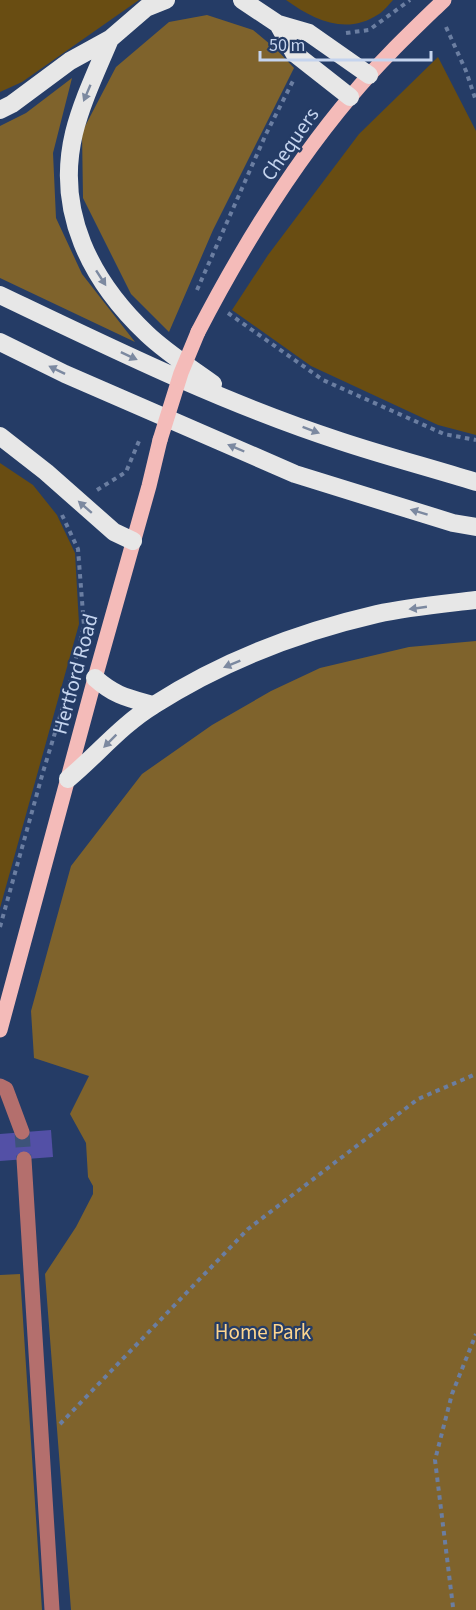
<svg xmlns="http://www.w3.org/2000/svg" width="476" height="1610" font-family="'Source Sans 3',sans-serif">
	<rect width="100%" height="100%" fill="#253c66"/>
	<!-- green -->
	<path fill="#694d12" d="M0 0H139L22 82 0 92Z
		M286 0H393C389 4 384 11 379 14 346 36 314 20 286 0Z
		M438 57 476 131V435L438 425 311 366 232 310 268 255 359 134Z
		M0 463 33 485 57 515 75 553 79 624 0 908Z"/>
	<!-- forest -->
	<path fill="#7f632c" d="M207 15 253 30 277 50 294 68 213 230 169 332 131 294 83 198 82 132 116 67 169 22Z
		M72 78 53 153 56 218 82 274 135 342 0 278V126L26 113Z
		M476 641V1610H71L45 1274 76 1227 93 1194V1186L88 1177 86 1143 70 1114 89 1076 34 1058 31 1011 71 866 142 774 212 725 271 691 320 668 409 647Z
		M20 1274 42 1610H0V1275Z"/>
	<!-- building -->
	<path fill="#5350a6" d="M51 1130 53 1157 0 1161V1134Z"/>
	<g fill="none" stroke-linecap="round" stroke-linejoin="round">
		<!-- minor-tunnel -->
		<path stroke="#3d537a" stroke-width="15" stroke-dasharray="15 8" stroke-linecap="butt" d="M22 1132 24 1159"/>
		<!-- path -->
		<path stroke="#6b7ea1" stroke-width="4" stroke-dasharray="4.5 4.5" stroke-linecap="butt" d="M446 27 466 71 476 101
			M346 33 369 30 410 0
			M197 290 266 134 294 79
			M228 313 323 380 444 434 476 440
			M97 490 126 472 139 441
			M0 927 43 772 69 687 84 626 78 549 62 515
			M60 1424 248 1229 418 1099 476 1074
			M453 1607 435 1460 452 1394 476 1334"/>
		<!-- minor -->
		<path stroke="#b46f6d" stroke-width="15" d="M0 1086 6 1089 22 1132
			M24 1159 52 1610"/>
		<!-- major -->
		<path stroke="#f4bbb9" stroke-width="15" d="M198 332C241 249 291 167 352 95 380 61 412 31 444 0
			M0 1030 95 678 149 486 160 440"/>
		<!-- highway -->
		<path stroke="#e7e7e7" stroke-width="18" d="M242 0 278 24 309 33 369 75
			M278 24 294 53 350 97
			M110 39C97 70 82 101 74 133 55 212 91 281 147 334 167 353 191 368 213 384
			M0 110 12 104 70 61 110 39 146 8 166 0
			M0 295C111 348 223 403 340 441 385 456 431 468 476 482
			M0 342 65 374 295 474 453 523 476 527
			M0 436 46 472 114 532 133 541
			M95 678C115 696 128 698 153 705
			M68 779C97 755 121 725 154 705 221 662 299 632 377 614 409 607 443 604 476 600"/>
		<!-- major-bridge -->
		<path stroke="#f4bbb9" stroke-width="15" d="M160 440 181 373 198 332"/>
	</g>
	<!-- one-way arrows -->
	<defs><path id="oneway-solid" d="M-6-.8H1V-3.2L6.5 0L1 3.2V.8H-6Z" transform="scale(1.5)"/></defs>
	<g fill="#7c89a0">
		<use href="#oneway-solid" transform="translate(87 93) rotate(113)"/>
		<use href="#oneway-solid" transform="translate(101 278) rotate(57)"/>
		<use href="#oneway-solid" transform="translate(129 356) rotate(25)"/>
		<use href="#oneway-solid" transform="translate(57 370) rotate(-154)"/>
		<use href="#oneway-solid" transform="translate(311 430) rotate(21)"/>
		<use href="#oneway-solid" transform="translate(236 448) rotate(-157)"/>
		<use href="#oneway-solid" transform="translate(85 507) rotate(-139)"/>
		<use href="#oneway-solid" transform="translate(419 512) rotate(-163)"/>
		<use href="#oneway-solid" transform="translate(418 608) rotate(172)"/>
		<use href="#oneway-solid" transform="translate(232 664) rotate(158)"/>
		<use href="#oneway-solid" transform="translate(110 741) rotate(135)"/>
	</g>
	<g text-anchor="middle" stroke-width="4.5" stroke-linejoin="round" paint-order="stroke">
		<!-- street labels -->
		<g font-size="21" fill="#c5d4ee" stroke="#253c66">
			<text transform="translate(290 144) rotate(-55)" y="7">Chequers</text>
			<text transform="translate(75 674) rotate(-75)" y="7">Hertford Road</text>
		</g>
		<!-- park labels -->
		<g font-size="21" fill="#fdd58f" stroke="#253c66">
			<text x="263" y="1339">Home Park</text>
		</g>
	</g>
	<!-- scale -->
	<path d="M260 51v9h171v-9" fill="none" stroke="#c5d4ee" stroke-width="3"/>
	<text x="269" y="51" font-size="18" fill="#c5d4ee" stroke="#253c66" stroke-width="4.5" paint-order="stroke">50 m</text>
</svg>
